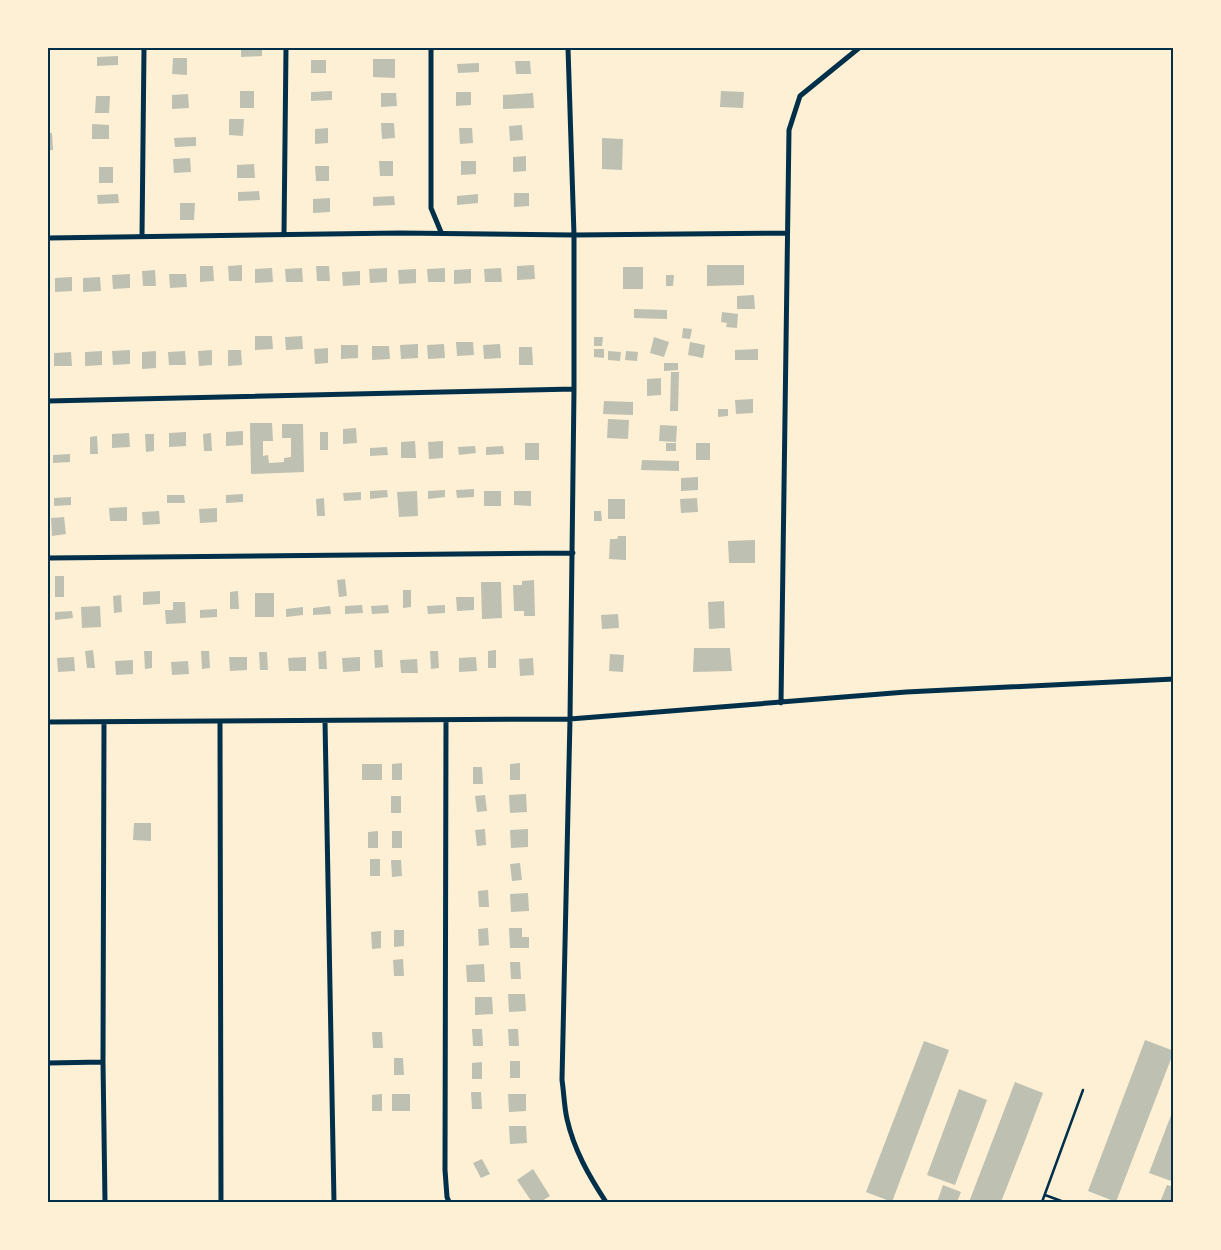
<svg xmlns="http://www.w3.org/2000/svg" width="1221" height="1250" font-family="'Exo 2',sans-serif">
	<rect width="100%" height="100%" fill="#fdf0d5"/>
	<!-- building -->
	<path fill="#bec0b2" d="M241 48H262V56L241 57Z
		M118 56V65L97 66V57Z
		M173 58H187V75L172 74Z
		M373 59H395V78L373 77Z
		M311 60H326V73H311Z
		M515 61H530L531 74H516Z
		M479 63V72L458 73 457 64Z
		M240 91H254V108H240Z
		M332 91V100L311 101V92Z
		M721 91 744 92 743 108 720 107Z
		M456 92H471V105L456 106Z
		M381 93H396L397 106 381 107Z
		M533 93 534 108 503 109V95Z
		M188 94 189 108 172 109V95Z
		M96 96H110L109 113H95Z
		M229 119H244L243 136 229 135Z
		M381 123H394L395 138 382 139Z
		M92 124 109 125V139H92Z
		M522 125 523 140 510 141 509 126Z
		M328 128V143L315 144V129Z
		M459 128H472L473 143 460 144Z
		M48 133H52L53 150H48Z
		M196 137V146L175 147 174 138Z
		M602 138 623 139 622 170 602 169Z
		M526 156V171L513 172V157Z
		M190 158 191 172 174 173 173 159Z
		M379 161H393V176H380Z
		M461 161H476V174L461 175Z
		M254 164 255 178H237V165Z
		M315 166H329V181H316Z
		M99 167H113V183H99Z
		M259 191 260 200 238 201V192Z
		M514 193H529V206L514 207Z
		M118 194 119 203 98 204 97 195Z
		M478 194V203L457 205V196Z
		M394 196 395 205 373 206V197Z
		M330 198V212L313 213V199Z
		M180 203H195L194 220H180Z
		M242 265V281H229L228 266Z
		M534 265 535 279 517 280V266Z
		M707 265H744V285L707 286Z
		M200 266H213L214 281 200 282Z
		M316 266H329L330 281H317Z
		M623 267H643V289H623Z
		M272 268 273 282 255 283V269Z
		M302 268 303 282H286L285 269Z
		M387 268V282L370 283 369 269Z
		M445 268V282H428L427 269Z
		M501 268 502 282H485L484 269Z
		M416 269V283L399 284 398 270Z
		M471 269V283L454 284V270Z
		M155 270 156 286H143L142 271Z
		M360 271V285L343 286 342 272Z
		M130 274V288L113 289 112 275Z
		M169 274H186L187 287 170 288Z
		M666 275H674L673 286H666Z
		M72 277V291L55 292V278Z
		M100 277 101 291 83 292V278Z
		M754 295 755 309H737V296Z
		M634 309 667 310V319L634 318Z
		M722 312 738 314 737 328 726 327 727 323 721 322Z
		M683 328 692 329 690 339 682 338Z
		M255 336H272L273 349 255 350Z
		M302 336 303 349 286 350 285 337Z
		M594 337H603L602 346H594Z
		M654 337 669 342 664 357 650 353Z
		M456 342H473L474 355 457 356Z
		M690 342 705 345 703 358 688 355Z
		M418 344V358L401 359 400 345Z
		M444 344 445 358 428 359 427 345Z
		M500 344 501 358 484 359 483 345Z
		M341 345H358V358L341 359Z
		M372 346H389L390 359 372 360Z
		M519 347H532L533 365H519Z
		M328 348V363L315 364 314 349Z
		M594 349H604V358L594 357Z
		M758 349V360H735V350Z
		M130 350V364L113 365 112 351Z
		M212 350V365L199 366 198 351Z
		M228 350H241L242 365 228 366Z
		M102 351V365L85 366V352Z
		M156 351V368L142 369V352Z
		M185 351 186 365H169L168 352Z
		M608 351 621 352 620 361 608 360Z
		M626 351 638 352 637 361 625 360Z
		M71 352 72 366H54V353Z
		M664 363H678V370L664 371Z
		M671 372H679L678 411H670Z
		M661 378V395L647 396V379Z
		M753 399V413L736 414 735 400Z
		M604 401 633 402V415L603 414Z
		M718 409H728V416L718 417Z
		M608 419 629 420 628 439 607 438Z
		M250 423H272L273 441H263V456L268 455 269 463 284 462V458L291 457V438H282V424H303L304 472 251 474Z
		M660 425 677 426 676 442 659 441Z
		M356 428 357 443 343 444V429Z
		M243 431V445L226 446V432Z
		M186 432V446L169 447V433Z
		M320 432H328V450H320Z
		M129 433 130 447 112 448V434Z
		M211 433 212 451H204L203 434Z
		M145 434H154V451L146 452Z
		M97 436 98 454H90V437Z
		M415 441 416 458H401V442Z
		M443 441V458L429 459 428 442Z
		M525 443H539V460H525Z
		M666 443H676V451H666Z
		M696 443H710V460H696Z
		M475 446 476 453 459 455 458 447Z
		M503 446 504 454 486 455V447Z
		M387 447 388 455 370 456V448Z
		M70 454V462L53 463V455Z
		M642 460 679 461V471L641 470Z
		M698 477V490L681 491V478Z
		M474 489V497L457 498 456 490Z
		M387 490 388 497 370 499V491Z
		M445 490V497L428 499V491Z
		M417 491 418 516 399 517 397 492Z
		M484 491H501V506H484Z
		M514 491H531V506L514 505Z
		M361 492V500L344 501 343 493Z
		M243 494V502L226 503V495Z
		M167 495H184L185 503H167Z
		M71 497V505L54 506V498Z
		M324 498 325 516H317L316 499Z
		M697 498 698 512 681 513 680 499Z
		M608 499H625V519H608Z
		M127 507V521H110L109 508Z
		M217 508V522L200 523 199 509Z
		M159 511 160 524 143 525 142 512Z
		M594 511H601L602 521H594Z
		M64 517 66 534 52 536 51 518Z
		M618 536H626V560L609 559 610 539H617Z
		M755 540V563H729L728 541Z
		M55 576H64V597H55Z
		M345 579 347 596 339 597 337 580Z
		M534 580 535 616H524V611H514L513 585H522V581Z
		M481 582H501L502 618 482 619Z
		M403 590H411V607L403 608Z
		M160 591V604L143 605V592Z
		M238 591 239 609H230V592Z
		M255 593H274V617H255Z
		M121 595 122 612 114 613 113 596Z
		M456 597H474V610L457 611Z
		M724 601 725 628 709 629 708 602Z
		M173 602H185L186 623 166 624 165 610H173Z
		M362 605 363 613 345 614V606Z
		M388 605 389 613 372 614 371 606Z
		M445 605V613L428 614 427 606Z
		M100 606 101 627 82 628 81 607Z
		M330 606 331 614 313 615V608Z
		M303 607V615L286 617V609Z
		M217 609V617L200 618V610Z
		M72 611 73 618 55 620V612Z
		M618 614 619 628 602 629 601 615Z
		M694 648H730L732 671 693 672Z
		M93 650 95 668H87L85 651Z
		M374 650H382L383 667 375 668Z
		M496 650V668H488V651Z
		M144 651H152V668L145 669Z
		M201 651H209L210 668 202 669Z
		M326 651 327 669H319L318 652Z
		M430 651H438L439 668 431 669Z
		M259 652H267L268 670H260Z
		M610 654 624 655 623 672 609 671Z
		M74 657 75 671 58 672 57 658Z
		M229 657H247V670L230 671Z
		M306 657V671H289L288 658Z
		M360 657V671L343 672 342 658Z
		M476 657 477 671 459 672V658Z
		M533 658 534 675 520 676 519 659Z
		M417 659 418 673H401L400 660Z
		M133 660V674L116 675 115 661Z
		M188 661 189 674 172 675 171 662Z
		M402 763V780H392V764Z
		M520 763V780H510V764Z
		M362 764H382V780H362Z
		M473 767H482L483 784H473Z
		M526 794 527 812 510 813 509 795Z
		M485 795 487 811 477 812 475 796Z
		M391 796H401V813H391Z
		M134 823H151V841L133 840Z
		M485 829 486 845 477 846 475 830Z
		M528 829V847L511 848 510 830Z
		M378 831V848H368V832Z
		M392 831H402V848H392Z
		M370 859H380V876H370Z
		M391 860H401L402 876 392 877Z
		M520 863 522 880 512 881 510 864Z
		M488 890 489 907H479L478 891Z
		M528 893 529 911 511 912 510 894Z
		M488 928 489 945 479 946 478 929Z
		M509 928H522V937H529V948H510Z
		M394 930H404V946L394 947Z
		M381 931V948L372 949 371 932Z
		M403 959 404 976H394L393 960Z
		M510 962H520L521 979H511Z
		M484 964 485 982H467L466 965Z
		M508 994H525L526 1011 509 1012Z
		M475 997H492L493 1014 475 1015Z
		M472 1029H482L483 1046H473Z
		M508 1029H518L519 1046H509Z
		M372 1032H382L383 1048H373Z
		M1145 1040 1174 1051 1116 1202 1088 1191Z
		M924 1041 949 1050 892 1202 866 1192Z
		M394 1058H403L404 1075H394Z
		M510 1061H520V1078H510Z
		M482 1062V1079H472V1063Z
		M1015 1082 1043 1093 1026 1138 1001 1202H969Z
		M959 1089 987 1100 955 1185 927 1175Z
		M471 1092H481L482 1109H472Z
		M382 1094V1111H372V1095Z
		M392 1094H410V1111H392Z
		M508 1094H526V1111L509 1112Z
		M1173 1110H1174V1182L1149 1173Z
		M509 1126H526L527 1143 510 1144Z
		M482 1159 490 1174 481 1178 473 1163Z
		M533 1169 550 1196 540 1202H532L517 1180Z
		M943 1185 961 1192 957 1202H937Z
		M1167 1185 1174 1187V1202H1160Z"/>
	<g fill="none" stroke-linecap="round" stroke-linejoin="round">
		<!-- path -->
		<path stroke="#003049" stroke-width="2.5" d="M1045 1195 1064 1202
			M1042 1202 1083 1090"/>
		<!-- minor -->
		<path stroke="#003049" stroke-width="5" d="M431 48V208L441 232
			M568 48 574 235V389L570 719 562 1080C564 1093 564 1106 567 1119 574 1150 589 1176 606 1202
			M284 233 286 48
			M142 236 144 48
			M48 238 400 233 574 235 787 233
			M48 401 574 389
			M48 558 573 553
			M781 703 789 130 800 96 859 48
			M446 720 445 1170 447 1197 449 1202
			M220 721 221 1202
			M325 721 334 1202
			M48 722 570 719 906 692 1174 679
			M104 723 103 1062 105 1202
			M48 1063 103 1062"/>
	</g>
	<!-- border -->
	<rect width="1221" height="1250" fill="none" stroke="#fdf0d5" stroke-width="98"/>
	<rect x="49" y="49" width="1123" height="1152" fill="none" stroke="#003049" stroke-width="2"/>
</svg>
